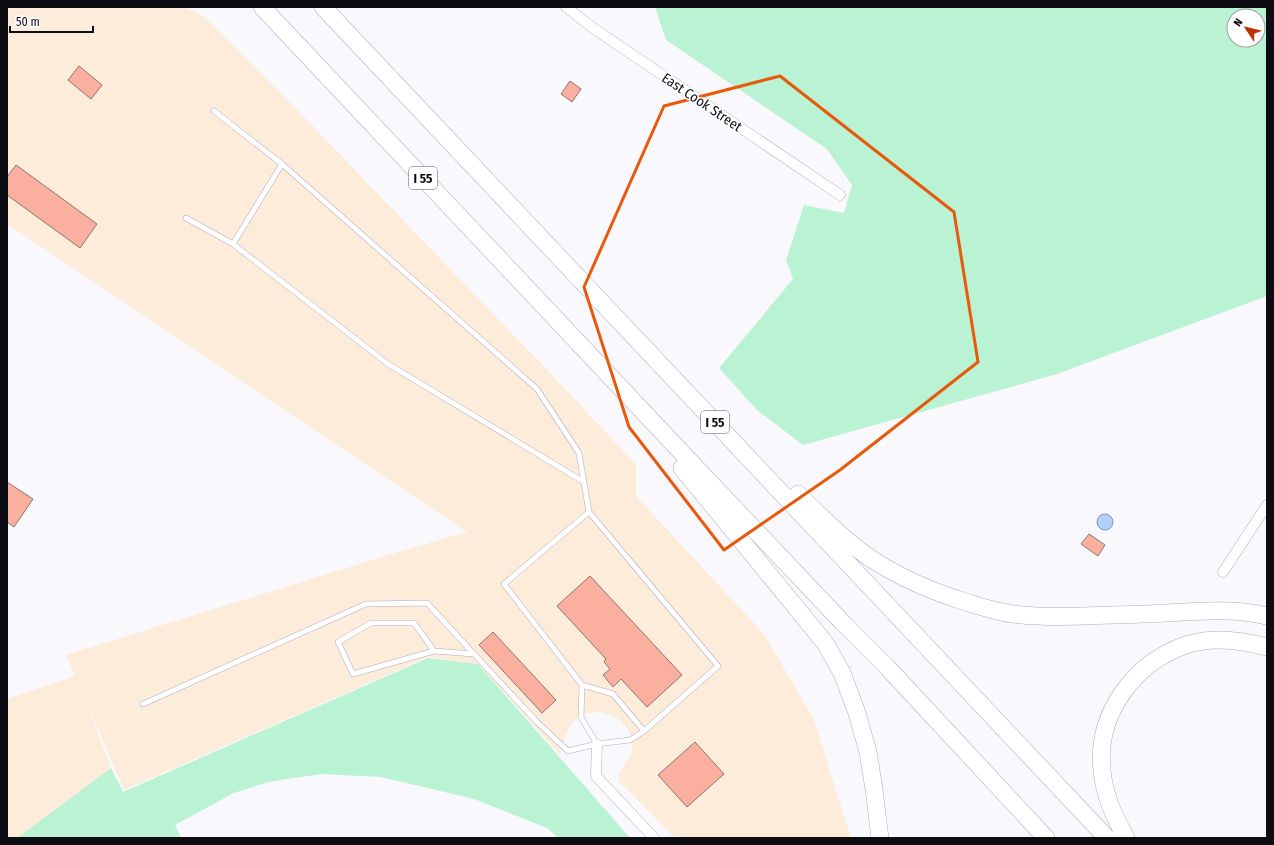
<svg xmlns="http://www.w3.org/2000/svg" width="1274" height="845" font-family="'Fira Sans Condensed',sans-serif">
	<rect width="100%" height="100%" fill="#f9f8fc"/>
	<!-- commercial -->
	<path fill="#fdecda" d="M7 7H184L206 18 305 118 572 396 636 465V496L763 633 813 717 851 838H675L619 781V773L628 760 632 751V744L631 736 627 729 621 721 614 716 600 712 589 713 581 716 571 724 566 733 560 755 478 664 428 657 124 790 84 696 111 768 17 838H7V699L75 676 66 655 398 552 467 532 7 224Z"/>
	<!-- green -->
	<path fill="#b9f3d3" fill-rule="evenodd" d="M655 7H1267V296L1057 374 803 445 757 410 719 368 793 279 786 260 804 205 844 213 852 185 827 149 666 40ZM1234 16H1258V40H1234Z
		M428 658 478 664 630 838H558L547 828 474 799 381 777 321 774 268 782 234 793 175 825 181 838H17L111 768 123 792Z"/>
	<!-- water -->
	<path fill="#b2d0ff" stroke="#8195b8" d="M1097 522a8 8 0 1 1 16 0a8 8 0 1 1-16 0Z"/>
	<!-- building -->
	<path fill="#faaf9f" stroke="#8c746f" d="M79 66 102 85 91 99 68 80Z
		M570 81 581 89 572 102 561 94Z
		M16 165 97 224 80 248 7 195V177Z
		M7 482 33 499 14 527 7 522Z
		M1089 534 1105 545 1098 556 1081 544Z
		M590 576 682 675 647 707 621 679 613 687 603 675 610 669 604 662 606 659 557 606Z
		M493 632 556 700 542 713 479 645Z
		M695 742 724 774 687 807 658 775Z"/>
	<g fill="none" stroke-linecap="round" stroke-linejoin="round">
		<defs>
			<path id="service" d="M214 111 282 164 537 389 579 453 589 512
				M282 164 233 244 388 364 584 482
				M186 218 233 244
				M434 651 414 623H371L338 642 353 674 434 651 474 654 537 722 568 751 597 744 630 740 644 731 718 666 589 512 504 584 582 685 581 717 597 744
				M582 685 613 694 644 731
				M143 704 366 604 427 603 474 654"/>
			<path id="minor" d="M566 7 593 28 840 195
				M1223 572 1267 505
				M597 744 596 776 654 838"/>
			<path id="motorway" d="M262 7 683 454 843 623 888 668 1046 838
				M323 7 1107 838
				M682 468 825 643 842 673 857 713 868 752 874 789 880 838
				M798 494C820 516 844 540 870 558 899 577 933 592 966 602 982 607 997 612 1013 614 1054 619 1102 615 1143 614 1184 613 1227 606 1267 616
				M1126 838C1114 816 1104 795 1102 770 1096 714 1134 663 1186 645 1212 636 1241 640 1267 647"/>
		</defs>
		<!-- service casing -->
		<use href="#service" stroke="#b0abc0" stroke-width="6"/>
		<!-- minor casing -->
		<use href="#minor" stroke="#b0abc0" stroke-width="11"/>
		<!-- motorway casing -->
		<use href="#motorway" stroke="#b0abc0" stroke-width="18"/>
		<!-- service -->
		<use href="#service" stroke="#fff" stroke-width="5"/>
		<!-- minor -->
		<use href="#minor" stroke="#fff" stroke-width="10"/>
		<!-- motorway -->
		<use href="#motorway" stroke="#fff" stroke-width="17"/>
	</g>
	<!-- marked area -->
	<path fill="none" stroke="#e8590c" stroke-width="3" stroke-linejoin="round" d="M780 76 954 212 978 362 840 470 724 550 629 427 584 287 664 106Z"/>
	<g text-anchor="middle" stroke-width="3" stroke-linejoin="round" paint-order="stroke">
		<!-- shield labels -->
		<g fill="#fff" stroke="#56555a" stroke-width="1">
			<rect x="409" y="167" width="28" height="22" rx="3"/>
			<rect x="701" y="411" width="28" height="22" rx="3"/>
		</g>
		<g font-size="13" font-weight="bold" fill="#0e0c13">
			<text x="423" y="183">I 55</text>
			<text x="715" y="427">I 55</text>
		</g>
		<!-- street labels -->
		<g font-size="14" fill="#0e0c13" stroke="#fff">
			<text transform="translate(702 102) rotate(34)" y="5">East Cook Street</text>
		</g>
	</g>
	<!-- border -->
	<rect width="1274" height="845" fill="none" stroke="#0e0c13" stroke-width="16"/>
	<!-- north arrow -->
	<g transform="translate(1246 28) rotate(305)"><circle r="19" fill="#ffffff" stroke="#9f9ea1"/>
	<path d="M0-3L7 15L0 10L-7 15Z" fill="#ba3103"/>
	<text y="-6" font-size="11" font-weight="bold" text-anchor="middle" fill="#0e0c13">N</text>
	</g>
	<!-- scale -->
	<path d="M10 26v6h83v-6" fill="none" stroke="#0e0c13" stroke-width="2"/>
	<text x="16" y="26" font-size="12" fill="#0e0c13" stroke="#ffffff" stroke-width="3" paint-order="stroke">50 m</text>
</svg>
